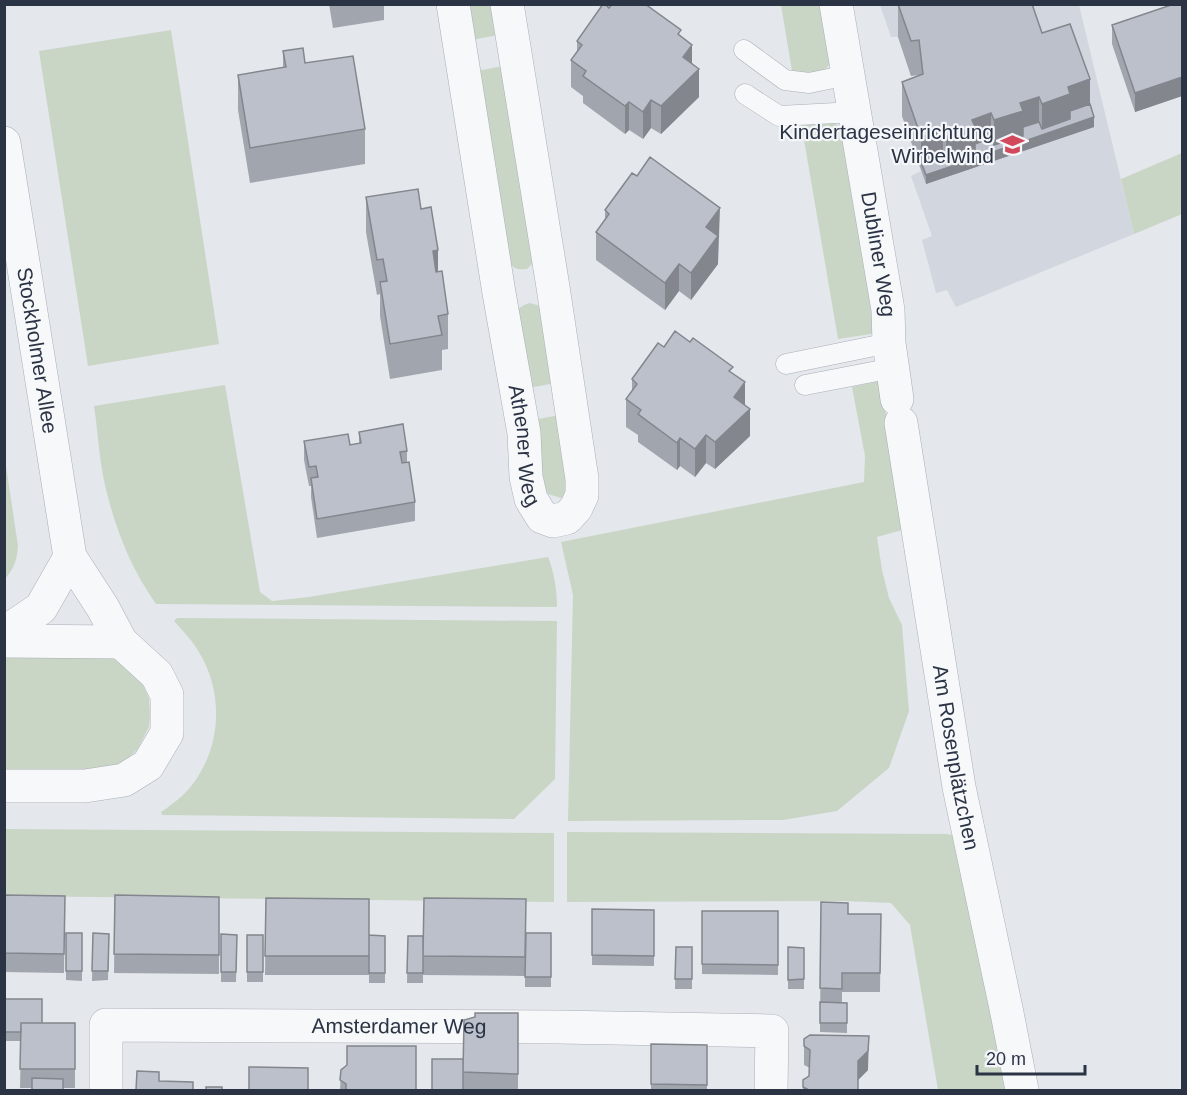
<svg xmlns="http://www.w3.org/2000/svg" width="1187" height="1095" font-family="Arial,sans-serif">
	<rect width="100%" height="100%" fill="#e4e7ec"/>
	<!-- built -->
	<path fill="#d2d6de" d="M880 5H1079L1134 234 956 307 947 290 936 293 922 240 932 236 911 176 921 171 902 116 923 109 919 75 911 76 898 37H891Z"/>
	<!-- green -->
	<path fill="#c9d6c5" d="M466 5H493L498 35 472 40Z
		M781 5H823L832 61 825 70 801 74 792 71Z
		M171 30 219 344 88 366 39 51Z
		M503 66 534 256 532 264 527 269C518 270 514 269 508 262L477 71Z
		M832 121 842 129 877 325 871 334 838 339 801 122Z
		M1182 153V214L1134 234 1121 179Z
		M530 303 537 305 542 309 555 383 529 388 518 309 524 305Z
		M880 381 906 529 877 537 882 570 889 598 902 625 909 711 889 768 837 811 783 820 568 821 573 595 561 542 864 482 865 456 852 387Z
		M225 385 260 592 272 601 309 597 548 557C554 571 557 591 557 607L156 604C130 567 115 528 105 485 99 459 98 432 94 406Z
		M560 415 567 495 561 498 548 494 545 488 533 420Z
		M5 459 18 546C17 560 14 569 5 579Z
		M177 618 557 621 555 779 514 819 162 815 161 812C176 802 191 790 200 773 222 737 221 689 200 654 193 641 183 631 174 621Z
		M5 649 97 650 120 660 143 685 149 698 150 715 149 727 137 750 119 766 102 771H5Z
		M5 829 554 833V902L5 896Z
		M567 832 947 834 962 837 1011 1090H938L910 925 891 903 845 901 567 902Z"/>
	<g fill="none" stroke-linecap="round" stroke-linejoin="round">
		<defs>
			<path id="service" d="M744 50 785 80 809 83 848 75
				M745 94 779 116 855 112
				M786 364 889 343
				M805 385 893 368"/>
			<g id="minor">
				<path id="s1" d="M453 4 499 293 524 433 526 477 531 499 542 517 553 521 567 518 576 508 582 495V479L553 287 507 4"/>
				<path id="s2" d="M836 4 888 310 889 343 897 399"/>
				<path id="s3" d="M4 143 70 557 103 608 121 642 157 675 167 695V733L148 765 124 780 85 786H4"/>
				<path id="s4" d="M901 423 959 787 1007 1013 1022 1090"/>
				<path d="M4 633 41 608 70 557"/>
				<path d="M4 641 121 642"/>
				<path id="s5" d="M106 1090V1025L558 1027 772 1031 771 1090"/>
			</g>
		</defs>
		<!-- service casing -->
		<use href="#service" stroke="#a9aeb7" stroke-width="21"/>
		<!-- minor casing -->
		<use href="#minor" stroke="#a9aeb7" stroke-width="34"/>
		<!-- service -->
		<use href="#service" stroke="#f7f8fa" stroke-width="20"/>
		<!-- minor -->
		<use href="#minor" stroke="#f7f8fa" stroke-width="33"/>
	</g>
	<!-- wall -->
	<path fill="#a1a5ae" d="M329 4H384V20L333 28Z
		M898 4H1032L1042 33 1090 104 1094 127 926 184 902 116V82L919 76V75L911 76 898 37Z
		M1182 4V99V96L1135 112 1112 44V25Z
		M609 8 681 36 692 64 699 97 661 134 651 128 643 139 629 130 625 134 583 103V96L571 87V60L577 52V41Z
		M283 51 305 63 365 129V164L250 183 238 110V75L283 67Z
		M366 197 421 209 448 314V349L442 350V370L390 379 380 316V294L377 295 366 232Z
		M605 210 720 236 718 237V264L691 300 679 291 665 310 596 260V232L605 220Z
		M664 347 733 373 745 404 750 436 715 469 706 463 695 477 680 466 677 470 638 442V435L626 427V399L632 391V379Z
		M359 432 407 451V462L415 502V521L317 538 311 497V486H309L304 460V441L350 445 359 443Z
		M4 895 65 896 64 973 4 972Z
		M115 895 219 897V974L114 973Z
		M266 898 369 935 385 936V983H369V938V975H265Z
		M821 902 848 914H881L880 992H842V1003H847V1033L820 1032Z
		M592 909 654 910V966L592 965Z
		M702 911H778V975L702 974Z
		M66 933H82V981L66 980Z
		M93 933 109 934 108 980 92 981Z
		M526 933H551V987H525V976L423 975V983H407L408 936Z
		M221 934 237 935 236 982H221Z
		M247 935H263V982H247Z
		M676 947H692V989H675Z
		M788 947 804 948V989H788Z
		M4 999 42 1023H75V1088H20L21 1041H5Z
		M518 1013V1090H432L463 1059Z
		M804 1039 868 1070 858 1080V1090H803V1080L809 1076 810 1068 804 1065Z
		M651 1044 707 1045V1090H651Z
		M341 1070 416 1090H340Z"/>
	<!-- shaded-wall -->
	<path fill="#83868d" d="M692 45V72L683 57Z
		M699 69V97L661 134V106Z
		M1182 77V96L1135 112V93Z
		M1090 79V114L1094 117V127L926 184V175L946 168V137L972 120 991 113V148L994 151V120L1020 103 1039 97V131L1042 135V104L1068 87Z
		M651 100V128L643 139V112Z
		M629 102V130L625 134V106Z
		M943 130V164L921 162V172V137Z
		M720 208 718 264 691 300V273L706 227Z
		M438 250V285L433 251Z
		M679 264V291L665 310V283Z
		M745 382V410L734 397Z
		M750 409V436L715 469V442Z
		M706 435V463L695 477V449Z
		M680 438V466L677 470V443Z
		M869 1036 868 1070 858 1080V1061Z"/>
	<!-- building -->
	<path fill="#bbc0ca" stroke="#83868d" stroke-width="1.5" d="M603 4H605L609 8 612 4H645L681 30 678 34 692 45 683 57 699 69 661 106 651 100 643 112 629 102 625 106 583 76 586 71 571 60 582 45 577 41Z
		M898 4H1032L1042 33 1070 24 1090 79 1068 87 1070 94 1042 104 1039 97 1020 103 1023 111 994 120 991 113 972 120 975 127 946 137 943 130 921 137 902 82 923 74 919 40 911 41Z
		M1174 4H1182V80V77L1135 93 1112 25Z
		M303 48 305 63 353 56 365 129 250 148 238 75 286 67 283 51Z
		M1090 104 1094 117 926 175 921 162 943 155 946 162 975 152V144L991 138 994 145 1023 136V127L1039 122 1042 129 1070 119V111Z
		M650 157 720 208 706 227 718 236 691 273 679 264 665 283 596 232 609 214 605 210 632 173 637 176Z
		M418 189 421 209 431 207 438 250 433 251 436 272 442 271 448 314 438 316 442 335 390 344 380 282 387 281 383 259 377 260 366 197Z
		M675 331 690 342 693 338 733 367 729 371 745 382 734 397 750 409 715 442 706 435 695 449 680 438 677 443 638 414 641 410 626 399 637 384 632 379 658 343 664 347Z
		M403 424 407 451 400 452 402 463 409 462 415 502 317 519 311 478 318 477 316 466 309 467 304 441 348 434 350 445 361 443 359 432Z
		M4 895 65 896 64 954 4 953Z
		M115 895 219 897V955L114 954Z
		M266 898 369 899V956H265Z
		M424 898 526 899 525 957 423 956Z
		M821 902 848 903V914H881L880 973H842V989L820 988Z
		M592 909 654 910V956L592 955Z
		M702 911H778V965L702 964Z
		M66 933H82V971H66Z
		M93 933 109 934 108 971H92Z
		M526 933H551V977H525Z
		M221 934 237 935 236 972H221Z
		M247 935H263V972H247Z
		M369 935 385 936V973H369Z
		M408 936H423V973H407Z
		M676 947H692V979H675Z
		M788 947 804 948V979L788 980Z
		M4 999H42V1023H21V1032H5Z
		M820 1002 847 1003V1023H820Z
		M475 1013H518V1074L463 1072 464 1020 475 1017Z
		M21 1023H75V1069H20Z
		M810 1035 869 1036 868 1051 858 1061V1090H809L803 1087V1080L809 1076 810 1050 804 1046V1039Z
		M651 1044 707 1045V1085L651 1084Z
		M347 1046H416V1090H346V1084L340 1080 341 1070 347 1065Z
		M432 1059H463V1090H432Z
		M249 1067 308 1068V1090H249Z
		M137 1071 159 1072V1081L193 1082V1090H136Z
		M32 1078 63 1079V1090H32Z
		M206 1087H222V1090H206Z"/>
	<!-- icons -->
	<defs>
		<symbol id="school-bare" viewBox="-9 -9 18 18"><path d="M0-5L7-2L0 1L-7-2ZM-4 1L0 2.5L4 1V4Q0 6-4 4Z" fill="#d1495b" stroke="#f4f6f9" stroke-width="2.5" paint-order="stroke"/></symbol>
	</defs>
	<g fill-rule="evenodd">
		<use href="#school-bare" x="996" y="128" width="33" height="33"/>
	</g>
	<g text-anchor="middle" stroke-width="4.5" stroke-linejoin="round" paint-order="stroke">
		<!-- poi labels -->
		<g font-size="21" fill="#2b3445" stroke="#f4f6f9" text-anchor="end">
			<text x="994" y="139">Kindertageseinrichtung<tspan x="994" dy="24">Wirbelwind</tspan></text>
		</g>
		<!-- street labels -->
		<g font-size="21" fill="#2b3445" stroke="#f4f6f9">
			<text dy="7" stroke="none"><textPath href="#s2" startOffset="254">Dubliner Weg</textPath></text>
			<text dy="7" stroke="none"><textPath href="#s3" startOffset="210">Stockholmer Allee</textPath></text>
			<text dy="7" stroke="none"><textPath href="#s1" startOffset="447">Athener Weg</textPath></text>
			<text dy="7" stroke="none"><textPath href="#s4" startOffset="339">Am Rosenplätzchen</textPath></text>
			<text dy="7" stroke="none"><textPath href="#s5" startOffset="358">Amsterdamer Weg</textPath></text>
		</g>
	</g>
	<!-- border -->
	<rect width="1187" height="1095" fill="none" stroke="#2b3445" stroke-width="12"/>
	<!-- scale -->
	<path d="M977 1065v9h108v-9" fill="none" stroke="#2b3445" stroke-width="3"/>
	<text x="986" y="1065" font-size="18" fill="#2b3445" stroke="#f4f6f9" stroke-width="4.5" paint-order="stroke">20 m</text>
</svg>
